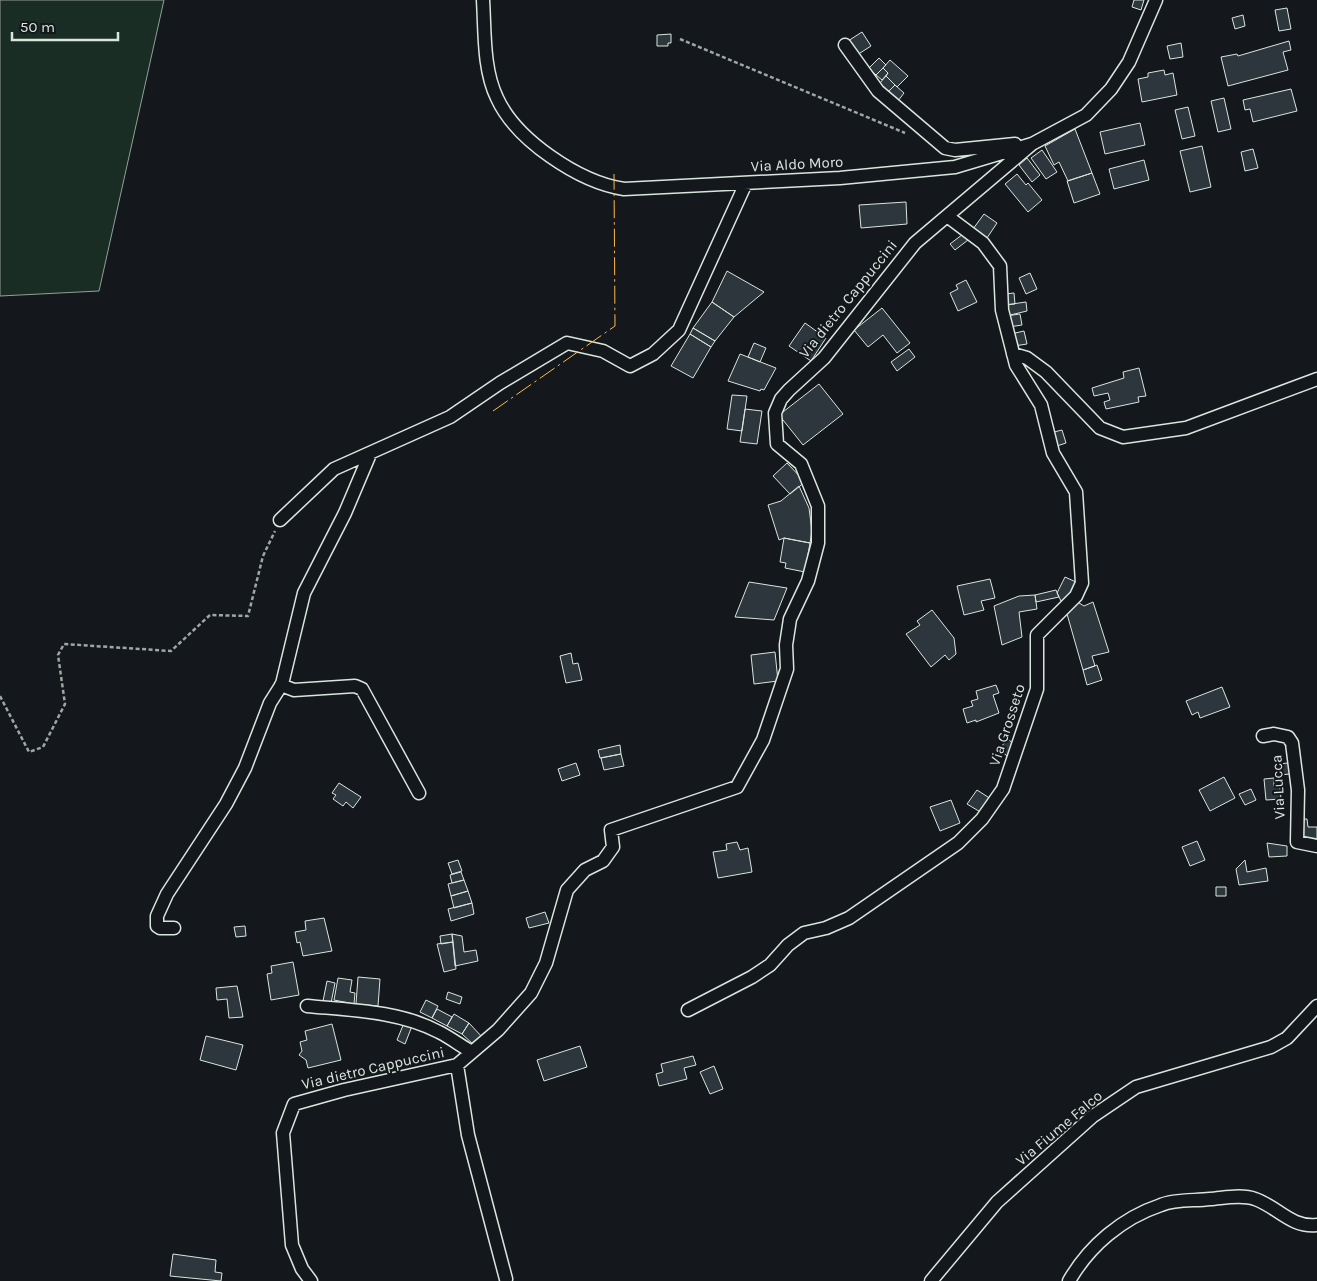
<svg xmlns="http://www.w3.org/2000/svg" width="1317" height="1281" font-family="Karla,sans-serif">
	<rect width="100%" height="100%" fill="#14181c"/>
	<!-- green -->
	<path fill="#1a2d24" stroke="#939e99" d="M0 0H164L99 291 0 296Z"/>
	<!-- building -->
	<path fill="#2c363c" stroke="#d8e6dc" d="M1134 0H1144L1141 10 1132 7Z
		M1287 8 1291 29 1279 31 1275 10Z
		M1243 15 1245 26 1235 29 1232 18Z
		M862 32 871 46 857 55 848 41Z
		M671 34V43H668V46H657V35Z
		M1289 41 1291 50 1283 52 1288 70 1228 86 1221 57 1237 54 1238 56Z
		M1181 43 1183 57 1170 59 1167 46Z
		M879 58 886 65 876 75 869 68Z
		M890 60 908 76 897 87 886 76 888 73 883 68Z
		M883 68 888 73 882 80 876 75Z
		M1164 70 1165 75 1173 73 1177 95 1142 102 1138 79 1148 77V73Z
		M886 76 895 85 888 92 879 84Z
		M895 85 904 93 898 101 888 92Z
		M1291 89 1297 111 1253 122 1250 109 1245 110 1243 100Z
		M1224 98 1231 129 1218 132 1211 101Z
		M1188 107 1195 136 1182 139 1175 110Z
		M1140 123 1145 145 1105 154 1100 132Z
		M1075 129 1092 173 1068 181 1059 162 1054 165 1045 146Z
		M1202 146 1211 187 1190 192 1180 151Z
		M1253 149 1258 168 1245 171 1241 152Z
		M1042 150 1057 172 1046 179 1031 158Z
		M1027 158 1040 175 1032 182 1019 165Z
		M1144 160 1149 180 1114 189 1109 169Z
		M1092 173 1100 194 1074 203 1067 181Z
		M1017 174 1026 185 1028 183 1042 200 1028 212 1005 184Z
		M906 202 907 224 861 228 859 205Z
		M984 214 997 223 987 238 973 229Z
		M963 234 968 240 955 250 950 244Z
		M727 271 764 292 734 317 712 302Z
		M1030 273 1037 289 1026 294 1019 278Z
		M966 280 977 302 958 311 950 293 958 289 956 285Z
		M1014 293 1015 304 1005 305V294Z
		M712 302 734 317 715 341 693 328Z
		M1026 302 1027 311 1006 316 1005 305Z
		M882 308 910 343 897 353 883 335 868 347 854 330Z
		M1020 314 1022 325 1009 327 1006 316Z
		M805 323 826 338 811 361 789 346Z
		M693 328 715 341 711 347 690 334Z
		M1024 331 1027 344 1014 346 1011 334Z
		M690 334 711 347 693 378 671 366Z
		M754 343 766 348 760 362 748 357Z
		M909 349 915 357 897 371 891 362Z
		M740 354 776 368 764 390 761 389 760 391 728 381Z
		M1139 368 1146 396 1138 397 1139 402 1106 409 1104 402 1110 400 1108 393 1094 396 1092 388 1124 378 1123 372Z
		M819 384 843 414 803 445 779 415Z
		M732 395 747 396 742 431 727 429Z
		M745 409 762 411 757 444 740 442Z
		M1062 430 1066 443 1054 447 1050 433Z
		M787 463 805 482 790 494 773 476Z
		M799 486 809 508 812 531 810 543 784 538 779 540 768 505 781 501Z
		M784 538 810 543 805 572 785 568 786 563 780 562Z
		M1065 577 1076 582 1069 597 1061 601 1057 593Z
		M990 579 995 598 981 601 984 610 964 615 957 586Z
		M749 582 787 588 774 620 735 617Z
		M1056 590 1059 597 1036 602 1035 595Z
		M1035 595 1037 609 1019 612 1022 637 1002 645 994 606 1019 596Z
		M1076 601 1084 606 1093 602 1109 652 1092 656 1095 666 1083 670 1067 614Z
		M932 610 954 638 956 654 949 660 945 655 931 667 906 634 920 625 917 621Z
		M775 652 778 681 754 684 751 655Z
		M571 653 573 664 578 663 582 680 566 683 560 656Z
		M1097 665 1102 680 1087 685 1083 670Z
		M996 685 999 693 993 695 999 713 976 722V720L967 723 963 709 973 706 971 701 978 699 976 691Z
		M1222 687 1230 707 1200 718 1198 712 1192 715 1186 701Z
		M1008 739 1016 746 1007 756 999 749Z
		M620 745 621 754 600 758 598 750Z
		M621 754 624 766 604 770 601 758Z
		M576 763 580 775 562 781 558 769Z
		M1288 763 1290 774 1280 775 1278 764Z
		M1224 777 1235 798 1210 811 1199 790Z
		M1274 778V786H1280L1281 799 1266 800 1264 779Z
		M339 783 361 797 353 808 346 802 343 806 333 799 336 795 332 793Z
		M1251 789 1256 800 1245 805 1239 794Z
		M977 790 991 799 982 813 967 804Z
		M951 800 960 823 940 831 930 807Z
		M1301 819H1307L1308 827H1317V843L1316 839 1303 840Z
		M1197 841 1205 860 1190 866 1182 847Z
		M737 842 740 850 748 848 752 872 718 878 713 852 727 850 726 844Z
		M1267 843 1287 846V856L1269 857Z
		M458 860 462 871 452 874 448 863Z
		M1245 860 1247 872 1266 868 1268 881 1239 885 1236 869Z
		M461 872 464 880 452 883 450 875Z
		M464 880 468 891 451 896 448 884Z
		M1216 887H1226V896H1216Z
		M468 891 472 903 454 908 451 896Z
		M472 903 474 914 451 921 448 909Z
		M545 912 549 923 529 928 526 918Z
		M324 918 332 951 303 956 300 942 297 943 295 932 306 930 305 921Z
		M245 926 246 936 236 937 234 927Z
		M452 934 453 942 441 944 440 936Z
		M452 934 462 936 464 952 476 950 478 961 455 966Z
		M453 942 456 969 444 972 437 944Z
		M293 962 299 995 271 1000 267 974 272 973 271 966Z
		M358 977 380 979 378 1006 356 1004Z
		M338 978 352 980 350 992 355 993 354 1004 334 1000Z
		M327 981 335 983 331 1003 323 1001Z
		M237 986 243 1017 229 1018 227 999 217 1000 216 988Z
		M448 992 462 997 460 1004 446 999Z
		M426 1000 438 1006 432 1018 420 1012Z
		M437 1009 452 1017 447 1026 432 1018Z
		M454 1014 469 1023 462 1034 447 1026Z
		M404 1023 412 1026 405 1044 397 1040Z
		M469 1023 483 1038 474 1045 462 1034Z
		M332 1024 341 1060 308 1068 306 1060 299 1055 302 1051 300 1042 307 1040 305 1031Z
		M206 1036 243 1045 236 1070 200 1060Z
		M580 1046 587 1067 544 1081 537 1060Z
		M693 1056 696 1065 684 1068 687 1079 659 1086 656 1074 663 1072 661 1064Z
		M714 1066 723 1089 710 1094 700 1072Z
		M173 1254 216 1260 215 1272 222 1273 221 1281 170 1276Z"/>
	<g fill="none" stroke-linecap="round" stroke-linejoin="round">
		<defs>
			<path id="street" d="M483 0C485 32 483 69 497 98 516 140 579 182 624 189L840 178 955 167 1032 144 1086 115 1111 89 1129 62 1156 0
				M845 45 878 91 945 148 955 150 1015 144
				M1013 354 1027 358 1046 372 1100 428 1123 437 1186 428 1317 379
				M280 520 334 469 450 417 500 383 567 343 603 351 630 366 653 354 679 330 746 183
				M281 685 294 690 355 686 362 689 419 793
				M1263 736 1274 734 1288 737 1292 743 1298 790 1297 842 1317 846
				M174 928H160L157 926V916L167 894 226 804 245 768 270 703 282 684 304 593 345 513 370 454
				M307 1006C350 1010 400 1011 439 1032 451 1038 461 1046 472 1052
				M688 1010 752 977 770 965 788 945 804 933 826 928 849 918 958 843 982 819 1003 789 1037 689V635L1076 596 1082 583 1076 492 1053 453 1041 405 1016 365 1002 310 1000 266 983 243 947 216
				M457 1065 468 1135 506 1279
				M311 1281 302 1269 292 1245 283 1133 294 1104 344 1090 457 1065 498 1030 531 993 546 963 567 890 585 870 603 861 613 847 611 830 737 787 763 740 787 669 786 645 790 619 808 581 818 543V506L801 464 777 444 775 413 781 399 789 390 824 358 915 243 1032 144
				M931 1281 997 1202 1093 1116 1136 1087 1271 1047 1287 1038 1317 1006
				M1069 1281C1089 1246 1122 1218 1161 1205 1175 1199 1195 1201 1210 1199 1224 1198 1242 1194 1255 1199 1278 1207 1291 1228 1317 1225"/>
		</defs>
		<!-- street casing -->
		<use href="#street" stroke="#d8e6dc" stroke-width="15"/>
		<!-- path -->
		<path stroke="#9da8a2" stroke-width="2.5" stroke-dasharray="4 2.5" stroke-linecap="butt" d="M680 39 905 133
			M0 696 29 752 43 747 65 704 58 655 64 644 171 651 210 615 248 616 263 556 275 531"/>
		<!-- street -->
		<use href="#street" stroke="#14181c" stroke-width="12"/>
		<!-- power -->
		<path stroke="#ffb74d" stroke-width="1" stroke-dasharray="18 4 2.5 4" stroke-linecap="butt" d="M493 411 615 326 614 174"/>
	</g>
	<g text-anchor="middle" stroke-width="4" stroke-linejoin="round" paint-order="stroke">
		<!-- street labels -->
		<g font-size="15" fill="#d8e6dc" stroke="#14181c">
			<text transform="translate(797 164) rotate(-3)" y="5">Via Aldo Moro</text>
			<text transform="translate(848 299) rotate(-51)" y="5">Via dietro Cappuccini</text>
			<text transform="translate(1007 725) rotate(-72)" y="5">Via Grosseto</text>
			<text transform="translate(1278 787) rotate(-93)" y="5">Via Lucca</text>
			<text transform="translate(373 1068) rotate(-13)" y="5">Via dietro Cappuccini</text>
			<text transform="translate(1059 1128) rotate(-40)" y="5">Via Fiume Falco</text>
		</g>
	</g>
	<!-- scale -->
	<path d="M12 32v8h106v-8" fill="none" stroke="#d8e6dc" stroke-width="2.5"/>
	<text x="20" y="32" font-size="15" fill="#d8e6dc" stroke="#14181c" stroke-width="4" paint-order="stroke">50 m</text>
</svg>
